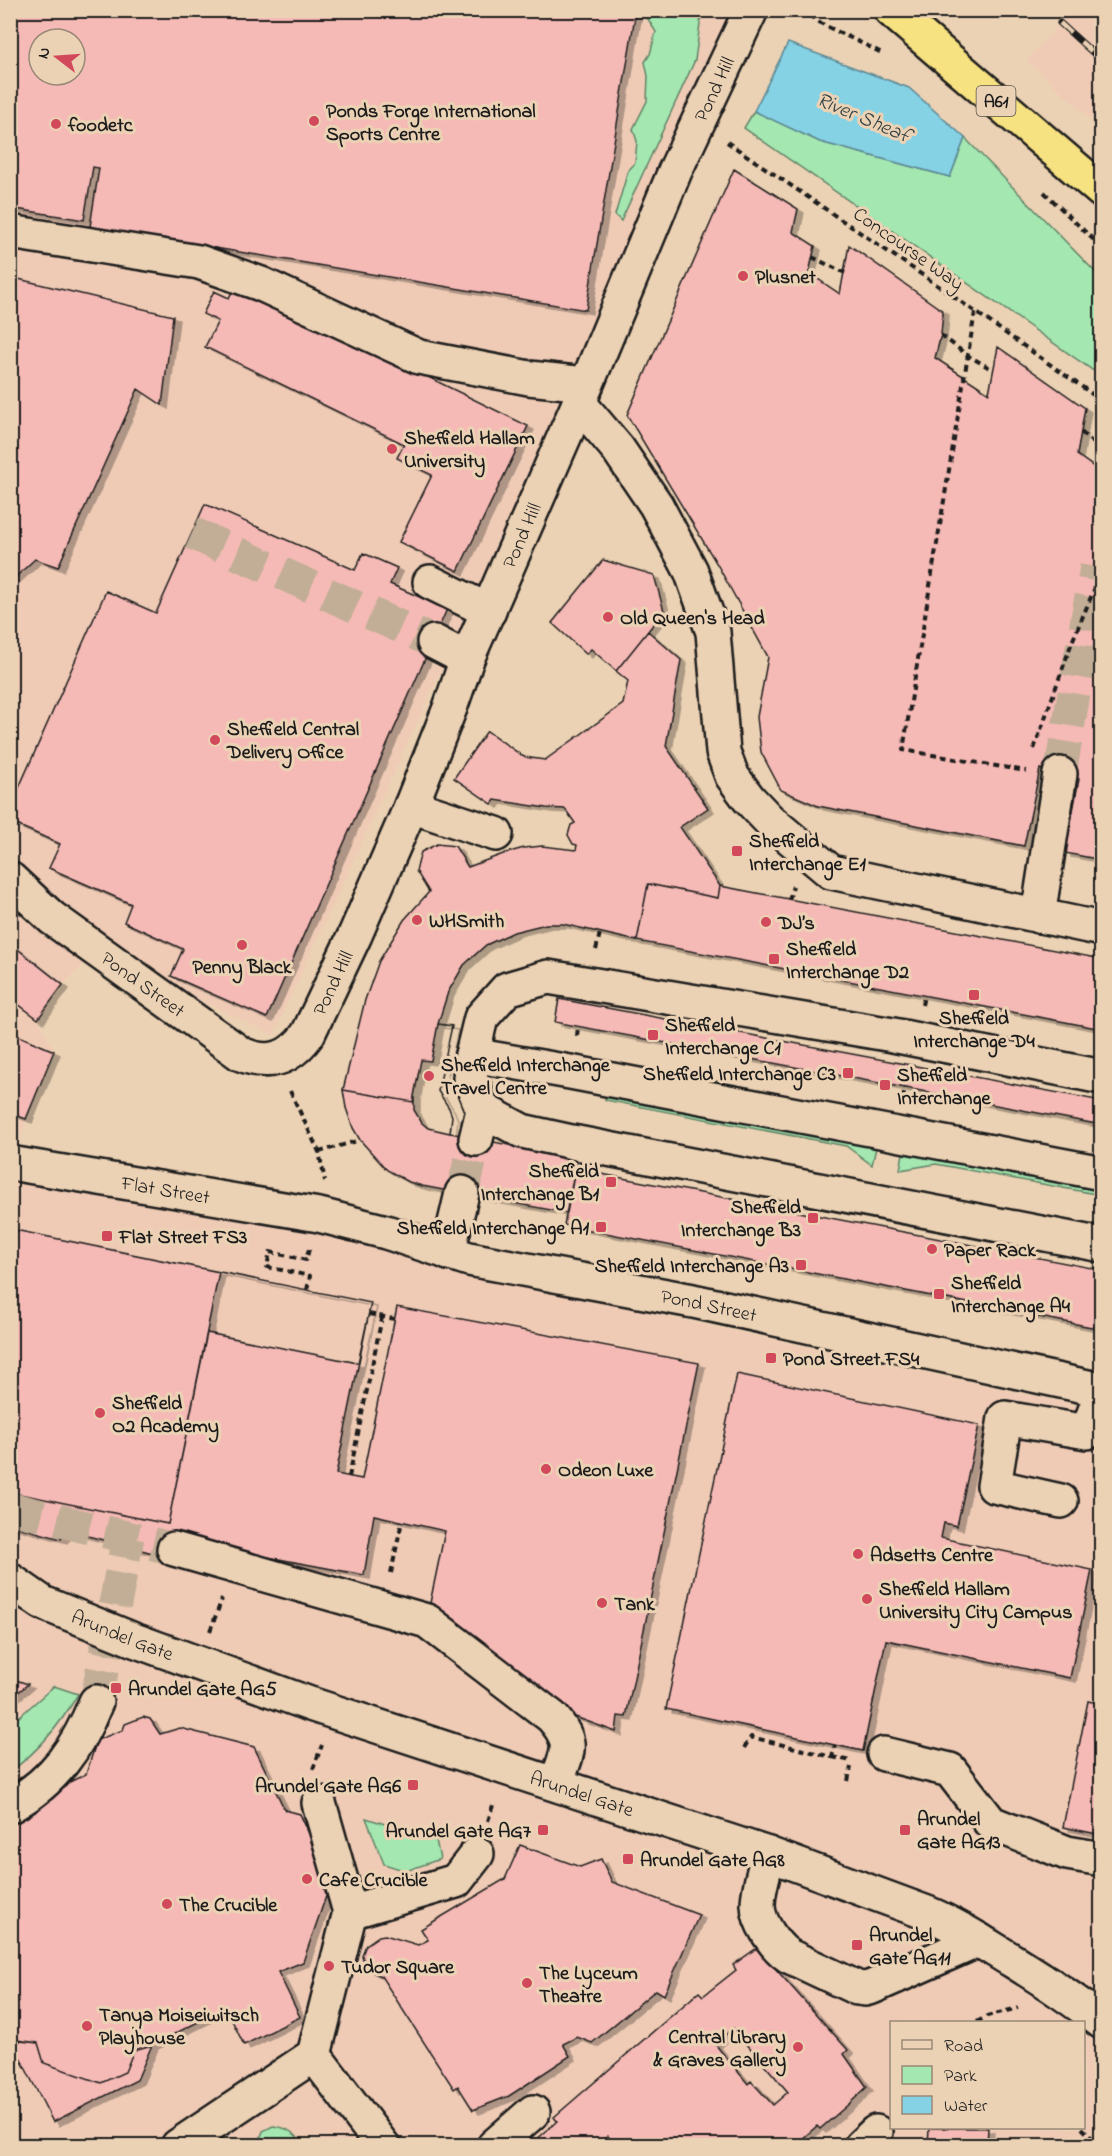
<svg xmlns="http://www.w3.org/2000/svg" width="1112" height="2156" font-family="'Indie Flower',sans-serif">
	<defs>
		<filter id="shadow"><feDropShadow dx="6" dy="4" stdDeviation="0" flood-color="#0004"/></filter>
	</defs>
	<rect width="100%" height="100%" fill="#ecd2b4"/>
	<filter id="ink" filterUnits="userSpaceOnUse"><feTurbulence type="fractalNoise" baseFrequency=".0167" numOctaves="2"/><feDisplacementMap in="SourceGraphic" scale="12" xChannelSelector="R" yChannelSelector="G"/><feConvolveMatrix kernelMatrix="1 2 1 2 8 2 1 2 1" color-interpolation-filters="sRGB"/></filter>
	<g filter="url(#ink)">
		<!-- built -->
		<path fill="#efcbb5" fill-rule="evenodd" d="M11 11H746L541 492 472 603 273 1035 97 951 63 985 38 1019 54 1051 11 1160ZM39 39H75V75H39Z
			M1071 11H1101V129L1027 60Z
			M11 1163 687 1321 1101 1410V2145L11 2146ZM892 2022H1084V2128H892Z"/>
		<!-- green -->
		<path fill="#a4e7b1" stroke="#608266" stroke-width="1.5" d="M643 11H691L701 17 695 60 621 221 615 215 628 171 635 163 637 141 633 129 647 101 648 76 645 62 650 54 656 32Z
			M754 111 820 142 950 177 965 138 1101 278V376L744 128Z
			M606 1092 877 1143 872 1165 846 1146 605 1100Z
			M904 1148 1101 1185V1195L936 1164 900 1170Z
			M54 1686 78 1694C60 1725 40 1750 11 1771V1724Z
			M366 1818 436 1840 440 1859 406 1871 384 1864Z
			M273 2126C286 2127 297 2134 303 2145H258L263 2131Z"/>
		<!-- water -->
		<path fill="#86d2e5" stroke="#5c8995" stroke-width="1.5" d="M788 43 909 88 965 138 950 177 820 142 754 111Z"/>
		<!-- building -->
		<path fill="#f6bab6" stroke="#1c1c1c" stroke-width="1.5" fill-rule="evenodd" filter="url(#shadow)" d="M10 10H636L586 310 90 227 99 168 93 167 84 220 10 208ZM39 39H75V75H39Z
			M734 169 798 209 793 232 815 246 809 273 840 294 849 245 943 311 941 335 935 358 989 393 998 347 1085 408 1077 455 1102 473V860L1065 853 1079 779 1040 769 1024 846 818 806 781 790 761 752 757 717 768 657 717 564 627 415Z
			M10 277 173 316 162 405 138 389 58 567 35 559 10 582Z
			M236 283 528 426 458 571 399 542 432 475 397 458 404 444 205 347 218 321 203 314 214 291 229 298Z
			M205 504 355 570 363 553 397 568 390 584 447 609 267 1018 171 976 183 949 124 922 131 904 49 868 60 844 10 822V808L106 591 156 613Z
			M603 560 654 575 664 611 616 671 591 649 586 654 552 623Z
			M648 631 681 660 666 746 708 808 680 827 720 886 718 898 648 884 637 941 563 924H546L514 932 486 945 464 965 448 992 438 1024 431 1061 421 1060 413 1102 343 1090 365 1000 379 961 404 920 429 892 416 871 421 852 437 844 455 846 468 867 506 853 524 848 542 846 576 850 577 845 573 844 568 835 571 825 575 823 565 809 546 808 495 800 492 804 454 778 487 731 524 757 545 760 623 704 628 681 616 671Z
			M648 884 718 898 720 886 1102 959V1029L637 941Z
			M10 943 63 985 38 1019 10 998Z
			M559 999 1102 1101V1125L555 1022Z
			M438 1024 452 1026 438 1091 449 1108 452 1116 450 1133 428 1128 422 1123 414 1110V1096L421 1060 431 1061Z
			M438 1024 452 1026 438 1091 449 1108 452 1116 450 1133 577 1159 567 1213 422 1186 409 1182 387 1170 360 1140 353 1128 346 1108 343 1090 413 1102 421 1060 431 1061Z
			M10 1032 54 1051 26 1119 10 1113Z
			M575 1169 1102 1270V1329L564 1225Z
			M10 1229 371 1303 336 1474 362 1479 397 1307 699 1363 626 1717 618 1716 616 1732 559 1711 429 1608 445 1531 374 1515 364 1575 177 1540 172 1558 69 1531 61 1539 10 1525Z
			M10 1229 219 1272 168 1524 10 1492Z
			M10 1229 371 1303 358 1363 207 1333 168 1524 10 1492Z
			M737 1374 979 1425 957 1526 944 1523 941 1538 1092 1570 1070 1678 886 1640 863 1751 666 1709Z
			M10 1678 28 1684 10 1699Z
			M1088 1701 1102 1704V1835L1063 1827Z
			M143 1717 150 1719 160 1734 180 1728 254 1747 285 1810 300 1814 331 1882 303 1962 278 1972 300 2017 244 2045 226 2008 152 2045 134 2050 125 2072 101 2083 44 2063 38 2043 10 2039V1819L33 1800 86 1774 97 1740 123 1730 125 1724Z
			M520 1845 580 1867 601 1859 612 1882 699 1915 664 1995 656 1990 592 2043 577 2037 563 2044 570 2056 509 2096 473 2110 458 2086 454 2089 381 1976 367 1969 364 1963 362 1955 366 1945 379 1936 385 1935 418 1945 428 1940 421 1929 505 1879Z
			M757 1948 848 2050 844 2054 867 2087 850 2103 820 2129 817 2126 794 2146H616L608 2136 596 2146H530L557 2121 554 2117 699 1992 703 1996 736 1970 733 1965ZM733 2028 788 2092 773 2105 751 2081 748 2084 715 2044Z
			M11 2040 38 2043 44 2063 101 2083 125 2072 134 2050 152 2045 137 2080 53 2122Z
			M929 2128H988L987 2146H928Z"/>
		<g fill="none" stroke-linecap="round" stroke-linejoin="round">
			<!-- minor-tunnel -->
			<path stroke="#c2ae96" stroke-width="33" stroke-dasharray="33 16" stroke-linecap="butt" d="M192 533 434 642
				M1060 774 1096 567
				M462 1193 476 1139
				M10 1508 174 1549
				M96 1702 128 1537"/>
			<defs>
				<g id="minor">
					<path d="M10 232 199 262 261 284 419 357 529 378 586 384"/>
					<path d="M579 403 618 449 656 505 691 571 713 632 723 752 732 776 749 799 769 820 831 872 1102 929"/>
					<path d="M430 582 489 611"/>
					<path d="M434 642 467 659"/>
					<path d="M411 806 496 834"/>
					<path id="s1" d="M10 879 52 918 241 1054C270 1066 290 1059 308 1034L355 935 411 806 450 708 467 659 579 403 675 171 751 10"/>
					<path d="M1038 916 1060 774"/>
					<path d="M472 1055 570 1072 1102 1173"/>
					<path d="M483 1110 522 1131 572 1142 1102 1245"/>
					<path d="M476 1139 483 1110 470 1078 472 1055 481 1018 507 989 548 977 893 1035 1102 1077"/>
					<path id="s2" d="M10 1163 319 1215 386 1232 469 1259 693 1301 1102 1390"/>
					<path d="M448 1253 462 1193"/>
					<path d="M1061 1501 994 1486 1005 1418 1087 1432 1102 1392"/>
					<path d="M174 1549 427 1621 552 1717C577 1745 566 1753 556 1784"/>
					<path id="s3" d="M10 1580 43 1603 134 1640 310 1704 768 1854 927 1913C958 1926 985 1944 1013 1961 1044 1980 1073 1999 1102 2022"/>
					<path d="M884 1754 950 1770 991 1823 1067 1853 1102 1859"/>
					<path d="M10 1806C54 1782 78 1747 96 1702"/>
					<path d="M768 1854C765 1870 758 1889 758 1905 758 1922 775 1947 789 1956L857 1988 865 1989 872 1987 979 1940"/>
					<path d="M350 1912 456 1881 477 1854"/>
					<path d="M314 2055 383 2146"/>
					<path d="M178 2146 314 2055 350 1912 319 1803"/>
					<path d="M494 2146 533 2112"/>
					<path d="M861 2146 876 2132"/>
				</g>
				<path id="highway" d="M891 10 1102 191"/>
			</defs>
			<!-- minor casing -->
			<use href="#minor" stroke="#1c1c1c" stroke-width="38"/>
			<!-- highway casing -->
			<use href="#highway" stroke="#1c1c1c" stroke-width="38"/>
			<!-- path -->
			<path stroke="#1c1c1c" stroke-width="4" stroke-dasharray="6 4.5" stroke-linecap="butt" d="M801 10 824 25 884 54
				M727 142 940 287 1102 401
				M1044 192 1102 248
				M812 257 845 273
				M975 312 903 750 1026 771
				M941 335 967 355 993 370
				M1081 432 1102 451
				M1034 749 1072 642 1102 571
				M789 900 793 886
				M596 950 600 933
				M922 1005 924 996
				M577 1036 578 1027
				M290 1091 319 1152 325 1181
				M903 1099 905 1088
				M319 1152 360 1140
				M307 1290 310 1276 267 1267 270 1252 306 1260 309 1249
				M369 1314 394 1319
				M349 1477 382 1317
				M391 1573 402 1521
				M210 1631 222 1599
				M744 1748 751 1737 832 1757 835 1745
				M832 1757 851 1761
				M313 1769 322 1745
				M848 1781 851 1767
				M488 1821 494 1802
				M977 2022 987 2016 1018 2008
				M1082 2128 1097 2143 1102 2144"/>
			<!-- minor -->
			<use href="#minor" stroke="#ecd2b4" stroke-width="33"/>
			<!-- highway -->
			<use href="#highway" stroke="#f7e281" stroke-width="33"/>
			<defs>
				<path id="rail" d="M1094 10 1102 17
					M1060 23 1102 61"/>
			</defs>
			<!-- rail casing -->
			<use href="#rail" stroke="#1c1c1c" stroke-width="7"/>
			<!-- rail -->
			<use href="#rail" stroke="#ecd2b4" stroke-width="4.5" stroke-dasharray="14" stroke-linecap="butt"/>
		</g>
	</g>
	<!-- markers -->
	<g fill="#d1495b" stroke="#ecd2b4" stroke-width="2">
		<circle cx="314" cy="121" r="6"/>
		<circle cx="56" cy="124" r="6"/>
		<circle cx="743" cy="276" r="6"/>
		<circle cx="392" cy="449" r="6"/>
		<circle cx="608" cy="617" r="6"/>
		<circle cx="215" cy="740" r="6"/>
		<rect x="731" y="845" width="12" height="12" rx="3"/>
		<circle cx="417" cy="920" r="6"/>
		<circle cx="766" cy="922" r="6"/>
		<circle cx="242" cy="945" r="6"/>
		<rect x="768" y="953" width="12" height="12" rx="3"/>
		<rect x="968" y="989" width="12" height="12" rx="3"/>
		<rect x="647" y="1029" width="12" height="12" rx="3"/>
		<rect x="842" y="1067" width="12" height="12" rx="3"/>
		<circle cx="429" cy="1076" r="6"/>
		<rect x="879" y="1079" width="12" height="12" rx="3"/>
		<rect x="605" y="1176" width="12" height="12" rx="3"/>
		<rect x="807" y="1212" width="12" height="12" rx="3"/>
		<rect x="595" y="1221" width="12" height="12" rx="3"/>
		<rect x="101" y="1230" width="12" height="12" rx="3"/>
		<circle cx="932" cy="1249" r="6"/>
		<rect x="795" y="1259" width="12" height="12" rx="3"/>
		<rect x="933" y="1288" width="12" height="12" rx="3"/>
		<rect x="765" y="1352" width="12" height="12" rx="3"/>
		<circle cx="100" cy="1413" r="6"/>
		<circle cx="546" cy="1469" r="6"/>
		<circle cx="858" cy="1554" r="6"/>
		<circle cx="867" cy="1599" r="6"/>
		<circle cx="602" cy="1603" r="6"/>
		<rect x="110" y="1682" width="12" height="12" rx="3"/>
		<rect x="407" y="1779" width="12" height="12" rx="3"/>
		<rect x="537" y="1824" width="12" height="12" rx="3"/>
		<rect x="899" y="1824" width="12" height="12" rx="3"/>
		<rect x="622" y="1853" width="12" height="12" rx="3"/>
		<circle cx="307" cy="1879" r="6"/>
		<circle cx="167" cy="1904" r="6"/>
		<rect x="851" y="1939" width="12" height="12" rx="3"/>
		<circle cx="329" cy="1966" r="6"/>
		<circle cx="527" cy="1983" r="6"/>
		<circle cx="87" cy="2026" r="6"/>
		<circle cx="798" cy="2047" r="6"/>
	</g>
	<g text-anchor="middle" stroke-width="6" stroke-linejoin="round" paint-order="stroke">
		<!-- shield labels -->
		<rect fill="#ecd2b4" stroke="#5a534a" stroke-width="1.5" x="976.5" y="86" width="39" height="30" rx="4.5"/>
		<g font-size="18" font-weight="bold" fill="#1c1c1c">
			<text x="996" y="107">A61</text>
		</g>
		<!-- street labels -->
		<g font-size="20" fill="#1c1c1c" stroke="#ecd2b4">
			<text dy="7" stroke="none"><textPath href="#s1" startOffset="1396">Pond Hill</textPath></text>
			<text transform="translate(909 248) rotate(35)" y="7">Concourse Way</text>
			<text dy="7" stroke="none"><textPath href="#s1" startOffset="910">Pond Hill</textPath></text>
			<text dy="7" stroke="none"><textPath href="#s1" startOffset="424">Pond Hill</textPath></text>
			<text dy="7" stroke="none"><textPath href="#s1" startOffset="170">Pond Street</textPath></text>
			<text dy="7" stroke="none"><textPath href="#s2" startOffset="158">Flat Street</textPath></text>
			<text dy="7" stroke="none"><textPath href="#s2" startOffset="714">Pond Street</textPath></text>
			<text dy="7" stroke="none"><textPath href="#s3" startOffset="126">Arundel Gate</textPath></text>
			<text dy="7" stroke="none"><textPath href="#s3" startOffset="612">Arundel Gate</textPath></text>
		</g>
		<!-- poi labels -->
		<g font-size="20" font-weight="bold" fill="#1c1c1c" stroke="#ecd2b4" text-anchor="start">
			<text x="326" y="117">Ponds Forge International<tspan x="326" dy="23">Sports Centre</tspan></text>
			<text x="68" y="131">foodetc</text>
			<text x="755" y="283">Plusnet</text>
			<text x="404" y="444">Sheffield Hallam<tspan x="404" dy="23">University</tspan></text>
			<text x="620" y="624">Old Queen's Head</text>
			<text x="227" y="735">Sheffield Central<tspan x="227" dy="23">Delivery Office</tspan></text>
			<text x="749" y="847">Sheffield<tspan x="749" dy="23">Interchange E1</tspan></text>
			<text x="429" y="927">WHSmith</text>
			<text x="778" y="929">DJ’s</text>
			<text x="786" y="955">Sheffield<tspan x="786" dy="23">Interchange D2</tspan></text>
			<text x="242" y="973" text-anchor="middle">Penny Black</text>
			<text x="974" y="1024" text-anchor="middle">Sheffield<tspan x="974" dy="23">Interchange D4</tspan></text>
			<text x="665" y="1031">Sheffield<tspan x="665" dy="23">Interchange C1</tspan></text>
			<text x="441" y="1071">Sheffield Interchange<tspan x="441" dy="23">Travel Centre</tspan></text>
			<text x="836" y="1080" text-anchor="end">Sheffield Interchange C3</text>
			<text x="897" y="1081">Sheffield<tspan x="897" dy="23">Interchange</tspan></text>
			<text x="599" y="1177" text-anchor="end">Sheffield<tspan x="599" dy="23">Interchange B1</tspan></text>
			<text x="801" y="1213" text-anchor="end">Sheffield<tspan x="801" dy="23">Interchange B3</tspan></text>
			<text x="589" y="1234" text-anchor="end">Sheffield Interchange A1</text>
			<text x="119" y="1243">Flat Street FS3</text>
			<text x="944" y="1256">Paper Rack</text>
			<text x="789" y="1272" text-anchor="end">Sheffield Interchange A3</text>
			<text x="951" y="1289">Sheffield<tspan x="951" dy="23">Interchange A4</tspan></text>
			<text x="783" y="1365">Pond Street FS4</text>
			<text x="112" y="1409">Sheffield<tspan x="112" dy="23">O2 Academy</tspan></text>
			<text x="558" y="1476">Odeon Luxe</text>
			<text x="870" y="1561">Adsetts Centre</text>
			<text x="879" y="1595">Sheffield Hallam<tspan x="879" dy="23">University City Campus</tspan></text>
			<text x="614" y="1610">Tank</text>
			<text x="128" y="1695">Arundel Gate AG5</text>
			<text x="401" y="1792" text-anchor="end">Arundel Gate AG6</text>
			<text x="917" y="1825">Arundel<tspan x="917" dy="23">Gate AG13</tspan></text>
			<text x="531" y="1837" text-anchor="end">Arundel Gate AG7</text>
			<text x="640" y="1866">Arundel Gate AG8</text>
			<text x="319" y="1886">Cafe Crucible</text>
			<text x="179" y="1911">The Crucible</text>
			<text x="869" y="1941">Arundel<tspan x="869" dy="23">Gate AG11</tspan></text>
			<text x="341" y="1973">Tudor Square</text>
			<text x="539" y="1979">The Lyceum<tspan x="539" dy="23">Theatre</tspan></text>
			<text x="99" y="2021">Tanya Moiseiwitsch<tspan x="99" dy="23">Playhouse</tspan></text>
			<text x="786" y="2043" text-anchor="end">Central Library<tspan x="786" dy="23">&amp; Graves Gallery</tspan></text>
		</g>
		<!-- water labels -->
		<g font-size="21" font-style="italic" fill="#314044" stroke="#ecd2b4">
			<text transform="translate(864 117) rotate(23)" y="7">River Sheaf</text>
		</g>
	</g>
	<!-- margin -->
	<rect width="1112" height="2156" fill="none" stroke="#ecd2b4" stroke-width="36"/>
	<rect x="18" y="18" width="1076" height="2120" fill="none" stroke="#1c1c1c" stroke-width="2" filter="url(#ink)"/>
	<!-- legend -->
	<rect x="890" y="2021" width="195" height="108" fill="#ecd2b4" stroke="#998977" stroke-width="1.5"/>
	<rect x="902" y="2040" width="30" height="9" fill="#ecd2b4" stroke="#998977" stroke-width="1.5"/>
	<text x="944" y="2051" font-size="18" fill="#1c1c1c">Road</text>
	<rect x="902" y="2066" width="30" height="18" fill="#a4e7b1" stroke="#998977" stroke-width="1.5"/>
	<text x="944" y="2081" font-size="18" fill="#1c1c1c">Park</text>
	<rect x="902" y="2096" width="30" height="18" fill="#86d2e5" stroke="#998977" stroke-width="1.5"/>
	<text x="944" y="2111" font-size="18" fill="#1c1c1c">Water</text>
	<!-- north arrow -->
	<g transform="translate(57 57) rotate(287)"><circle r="28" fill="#ecd2b4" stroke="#998977" stroke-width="1.5"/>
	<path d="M0-4.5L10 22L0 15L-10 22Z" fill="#d1495b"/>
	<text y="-9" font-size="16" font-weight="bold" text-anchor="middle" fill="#1c1c1c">N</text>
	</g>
</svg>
